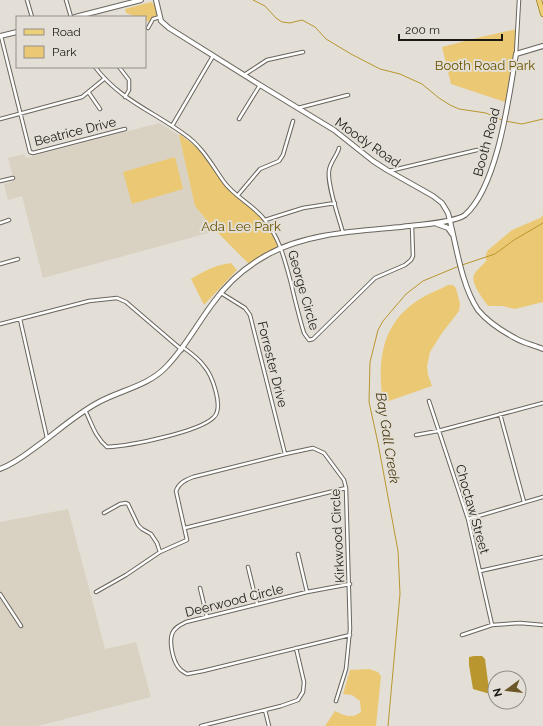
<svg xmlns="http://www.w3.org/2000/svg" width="543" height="726" font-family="Raleway,sans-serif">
	<rect width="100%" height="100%" fill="#e3dfd6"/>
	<!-- built -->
	<path fill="#d9d2c2" d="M159 123 179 135 195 206 213 228 212 232 43 278 22 196 8 200 4 184 14 181 8 158 24 154 26 158Z
		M68 509 105 649 136 642 151 697 38 726H0V522Z"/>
	<!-- green -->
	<path fill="#ebc974" d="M151 2 155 5 157 15 152 18 150 22 145 20V17H137L126 13 125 9Z
		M517 29 516 54 508 103 451 84 442 47 481 37Z
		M179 135H181L205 154 225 184 264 220 273 232 279 247 252 261 249 264 213 228 195 206Z
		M175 157 183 189 132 204 123 172Z
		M543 215V302L515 309 502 306H488C484 300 470 283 474 275 476 270 483 265 486 261V254L488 250 512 230 540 218Z
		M231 263 237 270 204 305 191 279C204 271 215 265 231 263Z
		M448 285H453L456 288 460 304 459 311 442 333 430 352 427 366 428 375 432 386 383 403C377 361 381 323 420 299 429 293 439 290 448 285Z
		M369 669 378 672 381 676 376 726H325L335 711C346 716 351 719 361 712L360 701 352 695 343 694 350 670Z"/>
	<!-- water -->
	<path fill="#ba962f" d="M474 656H482L485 659 488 682 492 693 490 694 473 689 469 665V657Z"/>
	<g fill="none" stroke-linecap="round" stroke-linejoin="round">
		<!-- stream -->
		<path stroke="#ba962f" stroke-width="1" d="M253 0 265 6 276 18 282 22 290 23 302 20 315 27 326 39 351 54 380 69 400 74 422 84 439 98 450 105 459 109 486 113 502 120
			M505 121 522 124 543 119
			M462 265 495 254 514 240 543 223
			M388 726 400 594 398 551 378 443 369 402 370 362 378 330 383 321 406 294 423 281 459 266"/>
		<defs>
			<path id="street" d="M27 0 32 17
				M66 0 71 17
				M148 28 153 19 160 17
				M1 36 30 152 33 153 125 129
				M516 54 519 0
				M95 67C119 99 152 111 184 134 202 146 212 165 224 182 235 197 253 205 264 219 280 238 285 261 291 283 295 300 299 317 304 333L309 340 313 339 375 278 405 265 411 260 413 256 412 226
				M119 67 129 80V90L125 97
				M244 75 267 60 303 52
				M89 93 100 109
				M298 108 348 95
				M0 119 82 97 104 79
				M239 119 260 85
				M172 126 213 56
				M339 148C337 156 330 162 329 171 327 185 339 218 343 233
				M389 171 477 150
				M0 181 13 178
				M238 195 260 169 279 161 283 155 293 121
				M265 220 303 208 335 203
				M0 223 9 220
				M0 264 18 259
				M221 293 245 308 250 315 285 454
				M20 319 47 438
				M0 324 89 301 117 298 126 302 182 350
				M429 401 468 519 492 625
				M85 410C92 424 95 437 107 447 129 446 200 432 214 417 224 407 212 375 204 366 199 359 191 353 184 348
				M500 414 524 502
				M416 435 438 431 543 403
				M104 513 120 504 126 503 128 504 138 525 142 529 151 534 157 543 160 552
				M468 519 543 497
				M185 528 346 488
				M298 554 307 592
				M248 567 257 604
				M480 571 543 557
				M350 584 307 592 186 622C180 625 174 628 172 634 169 643 173 661 179 668 181 671 184 672 187 674L203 671 350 635
				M200 588 207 617
				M96 592 126 575 160 552 187 540 176 491C179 483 185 480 193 477L285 454 313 448 324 453 344 480 346 488 350 629 346 669 336 701
				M0 594 21 626
				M462 635 492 625 520 623 543 625
				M265 710 269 726
				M201 726 281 706 298 700 303 692 304 682 296 648"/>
			<path id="secondary" d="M156 0 161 21 169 28 260 85 334 130 373 161 387 170 433 196 442 203 448 213C456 243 461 285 478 310 487 321 502 331 515 338 523 343 534 345 543 349
				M75 17 141 0
				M0 36 17 32
				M437 224 448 228 452 234
				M0 469C16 463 26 454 40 444 59 430 78 413 99 402 121 390 148 386 166 367 185 348 197 324 213 303 227 283 245 267 267 255 305 233 358 231 401 227 415 225 454 223 465 215 498 186 509 96 516 54L543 46"/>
			<path id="primary" d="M539 0 543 14"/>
		</defs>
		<!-- street casing -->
		<use href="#street" stroke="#69655d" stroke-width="4.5"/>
		<!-- secondary casing -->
		<use href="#secondary" stroke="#69655d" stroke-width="6"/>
		<!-- primary casing -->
		<use href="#primary" stroke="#9b7c1b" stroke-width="6"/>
		<!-- street -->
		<use href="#street" stroke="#fff" stroke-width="2.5"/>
		<!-- secondary -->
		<use href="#secondary" stroke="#fff" stroke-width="4"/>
		<!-- primary -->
		<use href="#primary" stroke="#edd178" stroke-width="4.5"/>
	</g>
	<g text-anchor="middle" stroke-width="4" stroke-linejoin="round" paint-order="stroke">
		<!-- park labels -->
		<g font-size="13" fill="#6a5200" stroke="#e3dfd6">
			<text x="485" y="70">Booth Road Park</text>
			<text x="241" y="231">Ada Lee Park</text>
		</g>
		<!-- street labels -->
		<g font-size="13" fill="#1a1915" stroke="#e3dfd6">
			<text transform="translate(75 131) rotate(-14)" y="5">Beatrice Drive</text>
			<text transform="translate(368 142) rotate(35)" y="5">Moody Road</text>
			<text transform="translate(486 142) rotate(-75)" y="5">Booth Road</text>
			<text transform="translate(304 290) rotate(74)" y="5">George Circle</text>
			<text transform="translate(273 364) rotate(76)" y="5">Forrester Drive</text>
			<text transform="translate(473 509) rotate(74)" y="5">Choctaw Street</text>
			<text transform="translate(337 536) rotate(-93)" y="5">Kirkwood Circle</text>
			<text transform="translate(234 600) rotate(-14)" y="5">Deerwood Circle</text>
		</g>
		<!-- water labels -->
		<g font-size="14" font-style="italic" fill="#4c3d14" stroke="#e3dfd6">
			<text transform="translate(388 438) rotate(81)" y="5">Bay Gall Creek</text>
		</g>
	</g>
	<!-- legend -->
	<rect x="16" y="16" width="130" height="52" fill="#e3dfd6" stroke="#939089"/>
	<rect x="24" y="29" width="20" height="6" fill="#edd178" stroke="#939089"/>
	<text x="52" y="36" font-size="12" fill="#1a1915">Road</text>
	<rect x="24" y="46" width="20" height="12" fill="#ebc974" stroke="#939089"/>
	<text x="52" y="56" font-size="12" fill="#1a1915">Park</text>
	<!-- north arrow -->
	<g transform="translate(507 690) rotate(255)"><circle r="19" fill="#e3dfd6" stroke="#939089"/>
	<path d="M0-3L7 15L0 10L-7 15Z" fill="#6b5826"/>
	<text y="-6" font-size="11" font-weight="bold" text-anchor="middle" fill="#1a1915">N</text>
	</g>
	<!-- scale -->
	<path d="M399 34v6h103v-6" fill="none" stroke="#1a1915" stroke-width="2"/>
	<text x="405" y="34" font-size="12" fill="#1a1915" stroke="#e3dfd6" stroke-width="3" paint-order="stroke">200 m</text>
</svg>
